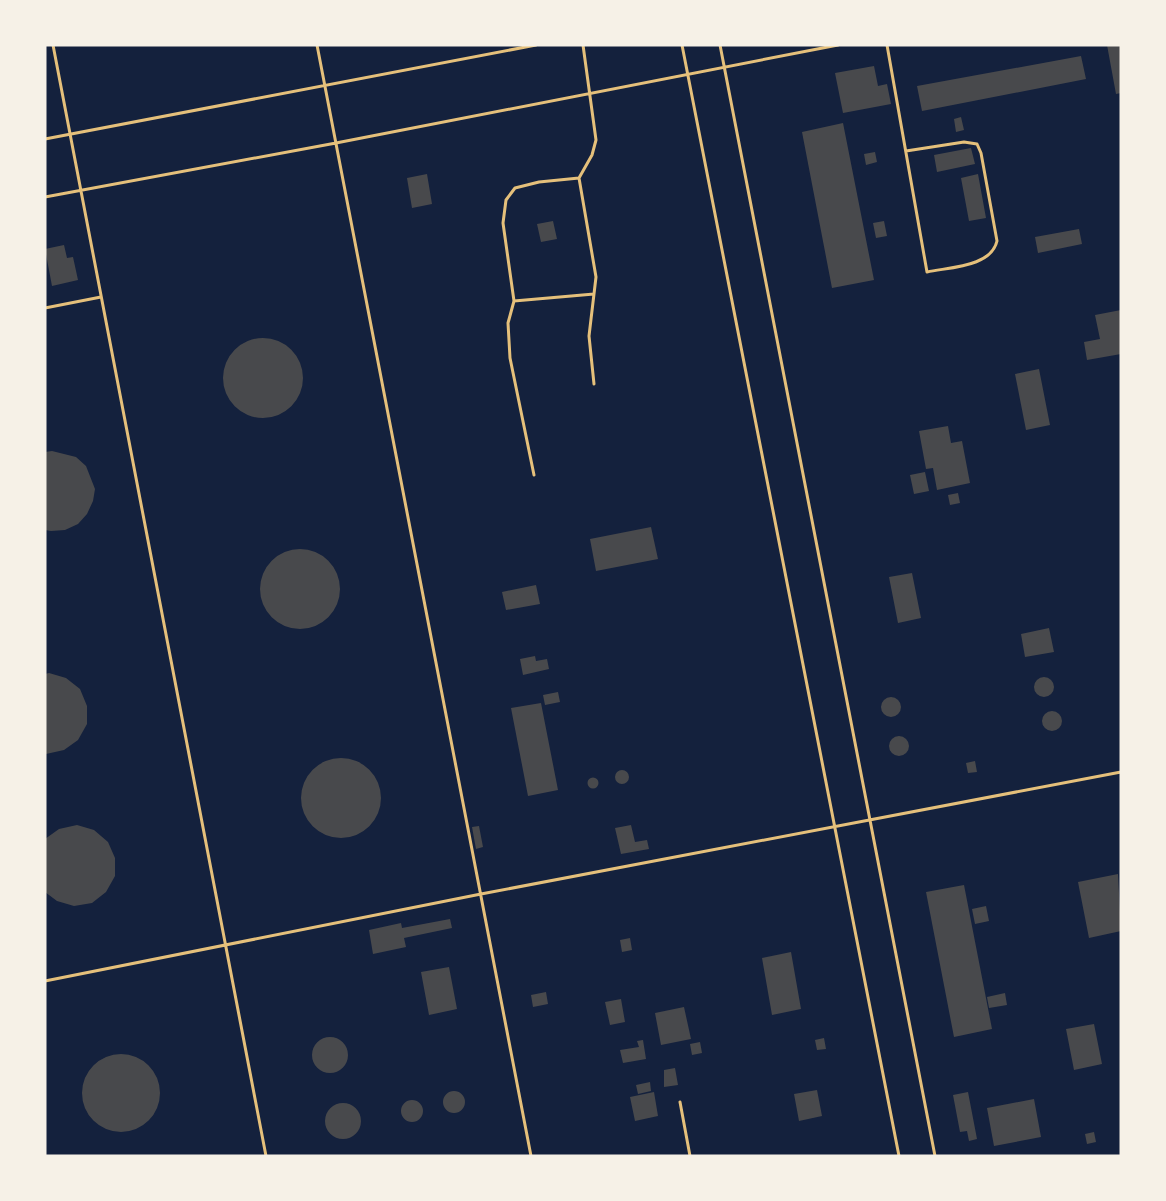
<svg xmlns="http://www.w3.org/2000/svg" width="1166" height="1201" font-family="Figtree,sans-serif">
	<rect width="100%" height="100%" fill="#14213d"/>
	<!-- building -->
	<path fill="#48494c" d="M1107 45H1121V93L1116 94Z
		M1081 56 1086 79 922 111 917 86Z
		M874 66 878 86 887 84 891 104 843 113 835 73Z
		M961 117 964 130 956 132 954 119Z
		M843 123 874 280 832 288 802 132Z
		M971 148 975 164 937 172 934 155Z
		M875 152 877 162 866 165 864 154Z
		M427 174 432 204 412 208 407 178Z
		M978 174 986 218 969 221 961 178Z
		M553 221 557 239 541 242 537 224Z
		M884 221 887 236 876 238 873 223Z
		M1079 229 1082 244 1038 253 1035 237Z
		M64 245 67 258 73 257 78 280 52 286 45 249Z
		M1121 310V354L1087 360 1084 342 1100 339 1095 315Z
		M223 378a40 40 0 1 1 80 0a40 40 0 1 1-80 0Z
		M1039 369 1050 425 1026 430 1015 374Z
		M948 426 951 443 962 441 970 483 937 490 933 468 926 469 919 431Z
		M52 451 76 457 86 466 95 489 93 501 87 514 78 524 65 530 51 531 45 530V452Z
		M925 472 929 491 914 494 910 475Z
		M958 493 960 503 950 505 948 495Z
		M651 527 658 559 596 571 590 539Z
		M260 589a40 40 0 1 1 80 0a40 40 0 1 1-80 0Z
		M912 573 921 618 898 623 889 577Z
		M536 585 540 604 506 610 502 592Z
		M1049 628 1054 652 1025 657 1021 634Z
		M535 656 536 661 547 659 549 669 523 675 520 659Z
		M49 673 66 678 80 689 87 706V724L78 740 64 750 46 754 45 674Z
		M1034 687a10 10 0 1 1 20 0a10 10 0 1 1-20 0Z
		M558 692 560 702 545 705 543 695Z
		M881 707a10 10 0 1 1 20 0a10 10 0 1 1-20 0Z
		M541 703 558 790 528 796 511 708Z
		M1042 721a10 10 0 1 1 20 0a10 10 0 1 1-20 0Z
		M889 746a10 10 0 1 1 20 0a10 10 0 1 1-20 0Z
		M301 798a40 40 0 1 1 80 0a40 40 0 1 1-80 0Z
		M975 761 977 772 968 773 966 763Z
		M615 777a7 7 0 1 1 14 0a7 7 0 1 1-14 0Z
		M587.5 783a5.5 5.5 0 1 1 11 0a5.5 5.5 0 1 1-11 0Z
		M77 825 94 830 108 842 115 858V876L106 892 92 903 74 906 57 901 45 892V839L59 829Z
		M631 825 635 842 647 840 649 849 621 854 615 828Z
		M479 826 483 847 476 849 472 827Z
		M1118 874 1121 931 1089 938 1078 882Z
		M964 885 992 1029 954 1037 926 892Z
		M986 906 989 921 975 924 972 909Z
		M450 919 452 928 404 938 406 947 373 954 369 930 401 923 402 928Z
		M630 938 632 950 622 952 620 940Z
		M791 952 801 1009 772 1015 762 958Z
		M449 967 457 1009 429 1015 421 972Z
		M546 992 548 1004 533 1007 531 995Z
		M1005 993 1007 1005 989 1008 987 997Z
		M621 999 625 1022 610 1025 605 1002Z
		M684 1007 691 1039 661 1045 655 1013Z
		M1094 1024 1102 1064 1074 1070 1066 1029Z
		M312 1055a18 18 0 1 1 36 0a18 18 0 1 1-36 0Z
		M824 1038 826 1049 817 1050 815 1040Z
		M643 1040 646 1059 623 1063 620 1050 639 1047 637 1041Z
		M700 1042 702 1053 692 1055 690 1044Z
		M82 1093a39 39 0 1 1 78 0a39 39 0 1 1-78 0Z
		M675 1068 678 1085 664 1087V1070Z
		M650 1082 651 1091 638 1094 636 1085Z
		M817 1090 822 1116 799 1121 794 1094Z
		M443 1102a11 11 0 1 1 22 0a11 11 0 1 1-22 0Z
		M654 1092 658 1116 635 1121 630 1097Z
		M968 1092 977 1139 969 1141 967 1131 960 1132 953 1095Z
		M1034 1099 1041 1137 994 1146 987 1108Z
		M401 1111a11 11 0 1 1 22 0a11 11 0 1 1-22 0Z
		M325 1121a18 18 0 1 1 36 0a18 18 0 1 1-36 0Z
		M1094 1132 1096 1142 1087 1144 1085 1134Z"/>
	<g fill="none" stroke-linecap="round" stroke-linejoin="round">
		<!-- service -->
		<path stroke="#e5c07b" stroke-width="3" d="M53 45 266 1156
			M317 45 531 1156
			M583 45 596 140 592 155 579 178 596 277 589 336 594 384
			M682 45 899 1156
			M720 45 935 1156
			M887 45 927 272C950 267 991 267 997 241L981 153 977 144 964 142 906 151
			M45 139 536 45
			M45 197 336 143 838 45
			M514 301 594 294
			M45 308 101 297
			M534 475 510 358 508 323 514 301 503 223 506 200 515 188 539 182 579 178
			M45 981 481 894 1121 772
			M680 1102 690 1156"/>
	</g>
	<!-- border -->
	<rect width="1166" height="1201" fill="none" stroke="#f6f1e7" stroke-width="93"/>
</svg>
